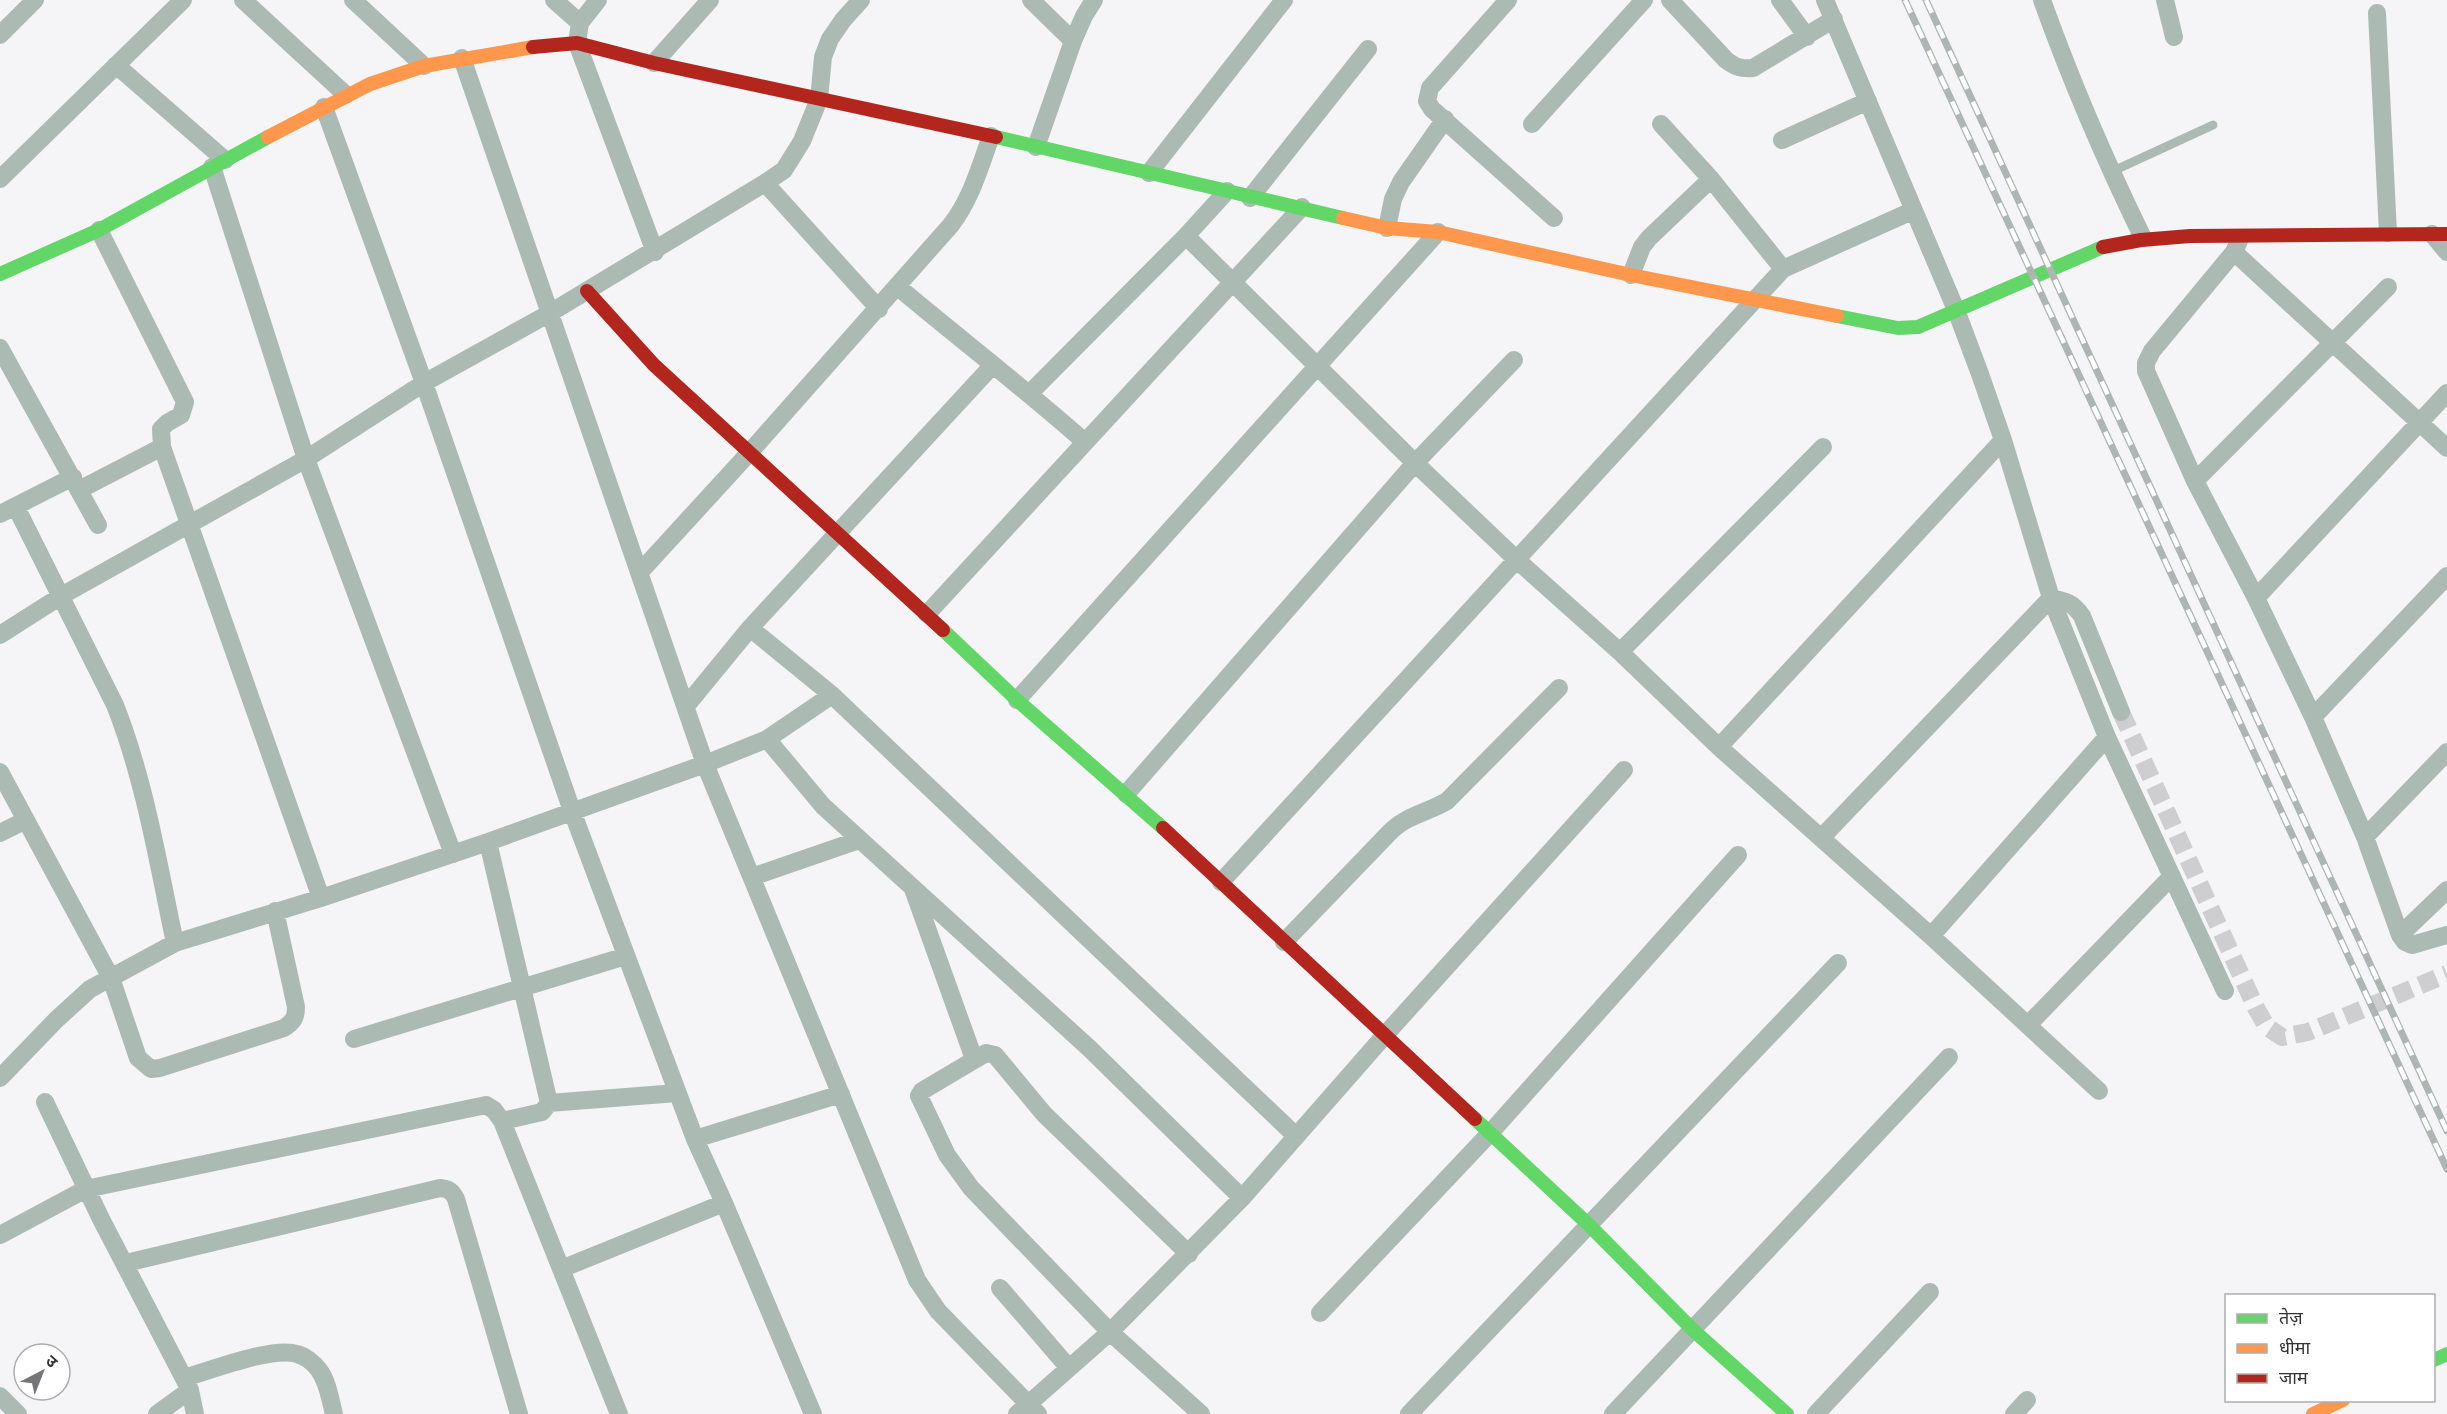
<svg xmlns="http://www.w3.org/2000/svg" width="2447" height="1414" font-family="Barlow,'Noto Sans Devanagari',sans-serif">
	<rect width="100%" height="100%" fill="#f5f4f7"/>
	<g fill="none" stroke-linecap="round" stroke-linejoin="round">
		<!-- street-tunnel -->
		<path stroke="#cecdd0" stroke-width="18" stroke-dasharray="18 9" stroke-linecap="butt" d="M2121 712 2256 1008 2267 1027 2282 1037 2308 1032 2447 974"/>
		<!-- lane -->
		<path stroke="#abbbb4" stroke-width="9" d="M2111 172 2213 125"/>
		<!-- street -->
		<path stroke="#abbbb4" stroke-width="18" d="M243 0 346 95
			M353 0 424 66
			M554 0 580 23 577 43 655 252
			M1031 0 1073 41
			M1508 0 1430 88 1427 101 1432 109 1554 218
			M1670 0 1726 60C1735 67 1741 69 1753 68L1834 19
			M1780 0 1807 37
			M1825 0 1956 310 1980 374 2003 440 2051 598 2107 737 2225 991
			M2042 0C2071 81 2105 160 2143 238
			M2165 0 2174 37
			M2377 13 2388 233
			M580 23 598 0
			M0 35 35 0
			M462 58 705 764 917 1280 938 1311 1038 1414
			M654 63 710 0
			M116 65 225 160
			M324 107 424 383 572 811 695 1139 724 1203 813 1414
			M1532 124 1644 0
			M1661 124 1711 179 1783 269
			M1782 140 1868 101
			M1036 147 1073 41 1084 16 1094 0
			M212 167 306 459 453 854
			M1149 173 1284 0
			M0 179 183 0
			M765 183 879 309
			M1250 198 1368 49
			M1387 228 1393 199 1401 182 1445 119
			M99 230 185 402 181 415 167 423 161 429 162 447 321 898
			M2432 234 2447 252
			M1186 236 1415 463 1518 561 1620 652 1719 747 1931 936 2099 1091
			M2239 241 2234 252 2447 448
			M2234 252 2152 351 2146 363V371L2195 481 2256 598 2313 717 2365 837 2400 935 2405 942 2412 945 2447 935
			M1631 275 1642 247 1649 238 1711 179
			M898 287C960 339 1024 388 1085 442
			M0 348 98 525
			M1030 393 1186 236 1227 191
			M2195 481 2388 287
			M79 490 162 447
			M16 507 115 705C145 781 158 863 175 943
			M0 514 73 477
			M640 572 749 453 951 225C971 199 980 167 991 136
			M2256 598 2447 393
			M927 614 1302 207
			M750 628 832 695 1295 1135
			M0 635 61 596 306 459 424 383 550 313 765 183 784 170 802 141 819 99 823 57 830 39 843 20 861 0
			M1620 652 1823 447
			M1017 700 1438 232
			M686 706 750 628 992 366
			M2313 717 2447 576
			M767 739 823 806 1089 1048 1242 1198
			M1719 747 2003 440
			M0 772 111 978 138 1058 151 1069 160 1068 284 1028C293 1022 296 1018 296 1007L275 911
			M1126 794 1415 463 1514 360
			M0 833 26 820
			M1822 837 2051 598C2066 601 2073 603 2082 616L2121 712
			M2365 837 2447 752
			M488 842 549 1103 542 1112 502 1121
			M752 877 859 840
			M1221 882 1783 269 1912 211
			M913 889 974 1059
			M2400 935 2447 890
			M1931 936 2107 737
			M1284 942 1392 830C1408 815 1429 812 1447 801L1559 688
			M2028 1025 2172 876
			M354 1039 626 956
			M0 1078 56 1020 90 989 175 943 321 898 488 842 705 764 767 739 832 695
			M45 1102 101 1219 190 1390 195 1414
			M549 1103 677 1093
			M695 1139 841 1094
			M0 1235 86 1189 486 1105 494 1110 502 1121 619 1414
			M1189 1254 1044 1114 995 1055 986 1053 922 1091 919 1096 947 1155 971 1188 1110 1332 1201 1414
			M126 1263 440 1188C449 1189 452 1191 456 1199L519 1414
			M561 1269 724 1203
			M1000 1288 1069 1368
			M1320 1313 1491 1132 1738 855
			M184 1378C209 1371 273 1346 297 1354 305 1356 314 1363 319 1370 328 1382 330 1399 334 1414
			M0 1396 18 1414
			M157 1414 190 1390
			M1017 1414 1110 1332 1242 1198 1385 1035 1624 770
			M1409 1414 1838 963
			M1613 1414 1949 1057
			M1816 1414 1930 1292
			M2014 1414 2027 1400"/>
		<!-- fast -->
		<path stroke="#63d668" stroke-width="14" d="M996 137 1343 218
			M0 274 99 230 268 137
			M1837 316 1898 328 1918 327 2103 247
			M943 630 1017 700 1163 828
			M1475 1119 1589 1225 1693 1330 1787 1414
			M2434 1360 2447 1354"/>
		<!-- slow -->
		<path stroke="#ff974d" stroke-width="14" d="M268 137 370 84 424 66 533 47
			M1343 218 1387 228 1438 232 1631 275 1837 316
			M2313 1414 2343 1400"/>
		<!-- jam -->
		<path stroke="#b3261e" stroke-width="14" d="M533 47 577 43 654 63 996 137
			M2103 247 2141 240 2190 236 2447 234
			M587 291 654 365 943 630
			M1163 828 1475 1119"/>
		<defs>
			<path id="rail" d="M1905 0 2447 1169
				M1926 0 2447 1131"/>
		</defs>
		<!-- rail casing -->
		<use href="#rail" stroke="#adb6b2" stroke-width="7"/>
		<!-- rail -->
		<use href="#rail" stroke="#fff" stroke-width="4.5" stroke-dasharray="14" stroke-linecap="butt"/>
	</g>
	<!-- legend -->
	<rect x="2225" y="1294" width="210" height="108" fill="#ffffff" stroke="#adadae" stroke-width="1.5"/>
	<rect x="2237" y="1314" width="30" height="9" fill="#63d668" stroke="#adadae" stroke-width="1.5"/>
	<text x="2279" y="1324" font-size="18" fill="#323234">तेज़</text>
	<rect x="2237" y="1344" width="30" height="9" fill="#ff974d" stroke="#adadae" stroke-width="1.5"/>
	<text x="2279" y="1354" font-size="18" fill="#323234">धीमा</text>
	<rect x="2237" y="1374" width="30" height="9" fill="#b3261e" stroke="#adadae" stroke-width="1.5"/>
	<text x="2279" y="1384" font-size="18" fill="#323234">जाम</text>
	<!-- north arrow -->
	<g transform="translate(42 1372) rotate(42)"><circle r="28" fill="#ffffff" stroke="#adadae" stroke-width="1.5"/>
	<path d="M0-4.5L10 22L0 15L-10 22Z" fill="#767678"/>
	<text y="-9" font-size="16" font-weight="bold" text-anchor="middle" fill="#323234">उ</text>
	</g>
</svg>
